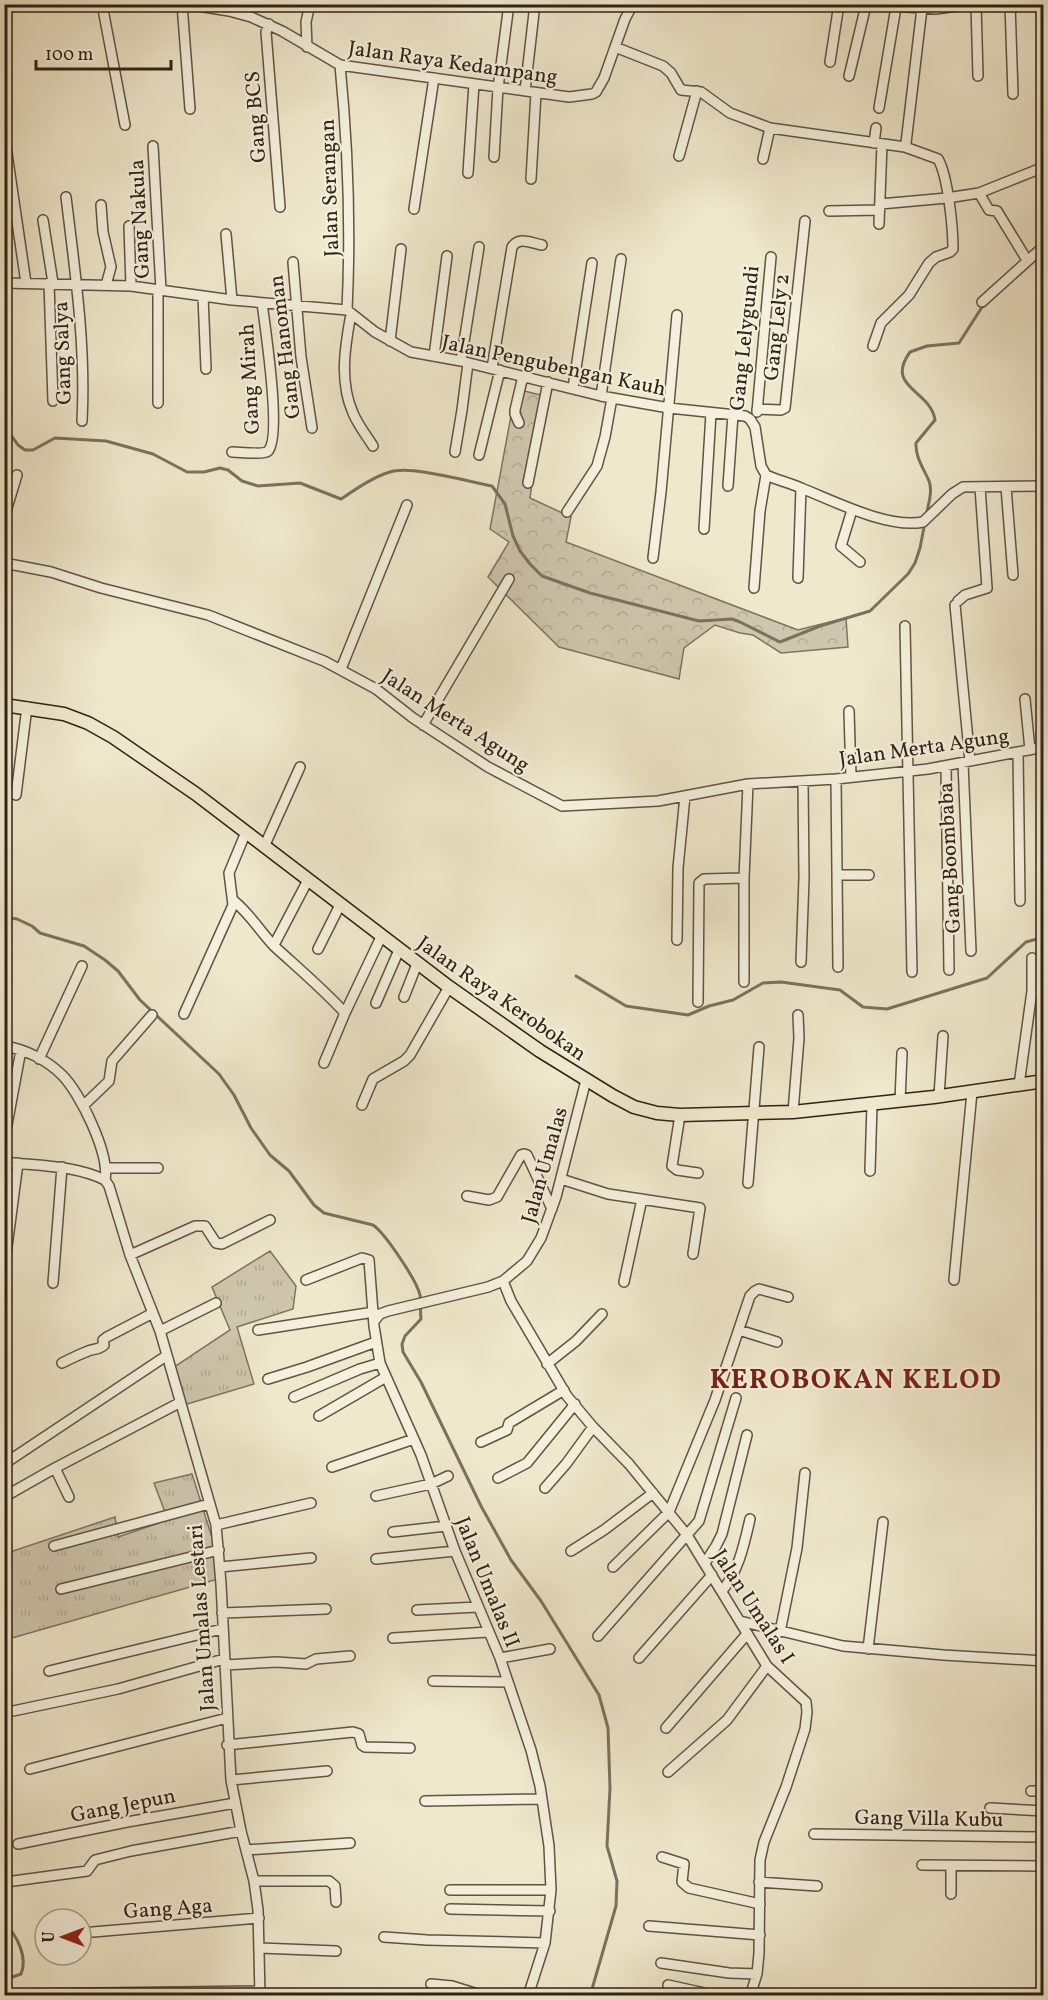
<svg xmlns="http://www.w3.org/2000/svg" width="1048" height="2000" font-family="Vollkorn,serif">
	<defs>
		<pattern id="grass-tufts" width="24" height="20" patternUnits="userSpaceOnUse" patternTransform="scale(1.5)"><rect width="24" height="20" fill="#cec6ad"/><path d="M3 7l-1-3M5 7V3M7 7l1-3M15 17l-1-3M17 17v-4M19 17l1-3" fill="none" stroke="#b1aa94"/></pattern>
		<pattern id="forest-crowns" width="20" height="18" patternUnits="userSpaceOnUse" patternTransform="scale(1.5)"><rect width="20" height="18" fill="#cec6ad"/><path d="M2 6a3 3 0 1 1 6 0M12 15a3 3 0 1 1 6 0" fill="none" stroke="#b1aa94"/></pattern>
	</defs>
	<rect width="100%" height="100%" fill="#efe8cb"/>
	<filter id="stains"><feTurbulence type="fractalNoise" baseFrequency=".00333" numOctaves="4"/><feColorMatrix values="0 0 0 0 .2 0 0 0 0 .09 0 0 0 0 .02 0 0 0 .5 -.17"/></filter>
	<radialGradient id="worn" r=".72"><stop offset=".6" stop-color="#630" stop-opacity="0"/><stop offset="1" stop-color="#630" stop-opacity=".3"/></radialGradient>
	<!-- grass -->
	<path fill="url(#grass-tufts)" stroke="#7e7462" stroke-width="1.5" d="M270 1251 296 1286 293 1309 237 1327 254 1384 177 1407 168 1371 230 1330 212 1287Z
		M192 1474 216 1550 218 1579 5 1640 4 1554 115 1517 118 1537 168 1520 154 1483Z"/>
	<!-- forest -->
	<path fill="url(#forest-crowns)" stroke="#7e7462" stroke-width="1.5" d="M516 389 545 396 530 498 571 517 566 542 798 630 846 618 848 647 781 653 753 635 740 633 715 625 684 648 679 679 559 647 488 577 509 542 490 529Z"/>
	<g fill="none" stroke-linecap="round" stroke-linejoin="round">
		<!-- stream -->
		<path stroke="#7b715f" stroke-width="3" d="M1028 266 1039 256
			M4 430 8 431 18 445 25 450H33L55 438 106 441 153 454 187 472H204L220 468 228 470 242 481 258 486 300 483 341 499C356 489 373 477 390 472 410 465 470 482 492 486L505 504 513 536 520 551 530 564 542 576 590 593 699 621 732 619 740 622 780 642 820 626 870 611 908 574 915 563 920 548 925 522
			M926 516C928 506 933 491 929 481 924 469 915 457 916 443L935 420C931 390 884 388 910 352L927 346 959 343 984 304
			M4 917 17 919 32 926 40 933 84 946 105 960 118 971 140 1000 219 1074 234 1095 251 1128 270 1155 289 1171 314 1205 324 1213 373 1225C385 1233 417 1281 420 1295 421 1302 420 1311 421 1319L405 1336 402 1344 403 1352 421 1382 481 1506 511 1560 541 1601 599 1695 608 1728 610 1788 607 1846 617 1881 616 1906 590 1996
			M576 976 626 1006 688 1015 709 1006 733 1000 763 983 781 982 840 990 863 1007 887 1009 987 978 1026 942 1044 937
			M4 1923C17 1935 28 1957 21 1974L4 1980"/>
		<defs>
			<path id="minor" d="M102 4 125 125
				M182 4 190 109
				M186 4 229 11 251 17 282 31 340 65 569 97 592 94 596 92 604 78 625 19 633 4
				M862 4 936 9 971 4
				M976 4 978 76
				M1010 4 1013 94
				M269 24 266 32 280 207
				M307 47 306 22 310 4
				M615 47 663 66 671 73 681 90 701 92 730 113 770 128 905 147 938 159C948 176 953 228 953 249L950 252 936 257 929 263 909 295 881 323 873 346
				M830 62 839 4
				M340 65C348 147 351 228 347 310
				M849 76 866 5
				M525 91 535 4
				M879 108 896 7
				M4 133 26 283
				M874 143 876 128
				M906 143 922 8
				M153 146 161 290
				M679 156 697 91
				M494 157 498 88 509 4
				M763 159 770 128
				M468 173 474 84
				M531 179 536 93
				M979 193 989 210 997 211 1027 260
				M66 197C75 271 86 346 82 421
				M880 204 947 198 979 193 1044 167
				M101 205 103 232 111 267 106 285
				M414 209 434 78
				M829 211 879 210
				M43 220 53 283
				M879 224 882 144
				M129 226 131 286
				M226 234 232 300
				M293 262 301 357 312 428
				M4 283 131 286 232 300 347 310 375 332 411 352 461 361 601 396 669 408 745 416 750 419 755 427 761 466 766 475C777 480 790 483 801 488 834 501 888 529 923 522L952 494 963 487 1044 486
				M49 283 53 401
				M158 290V403
				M203 296 206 369
				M982 302 1044 246
				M351 314C345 346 339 382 353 413 358 425 366 435 373 446
				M390 341 401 249
				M434 356 447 256
				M461 361 479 247
				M492 368 512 247C519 236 531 243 542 245
				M573 388 592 263
				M601 396 621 259
				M757 409 781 410 785 408 805 221
				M757 412 771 257
				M519 423 515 414V410L523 376
				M232 452C239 452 264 455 268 451 282 437 265 326 262 303
				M455 452 462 410 468 363
				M479 455 500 370
				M528 483 548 382
				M728 486 733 414
				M1006 487 1013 575
				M852 510 841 546 860 562
				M567 512 597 466 605 437 612 398
				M4 518 17 475
				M704 529 711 413
				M653 558 661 492 677 315
				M4 563 51 572 101 588 208 615 324 661 376 689 413 718 488 767 562 806 658 801 748 784 836 779 928 769 1044 747
				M798 578 801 488
				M754 588 760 511 766 475
				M958 601 965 595 987 588 980 487
				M955 605 970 761
				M905 626 912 972
				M341 669 407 505
				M1025 699 1030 750
				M849 711 851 777
				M423 725 509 579
				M1018 752 1020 901
				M963 763 971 951
				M946 766 949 970
				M836 779 838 967
				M16 795 27 707
				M264 847 300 767
				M838 875H869
				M234 901C250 914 260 931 274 946 298 968 323 989 345 1013
				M677 940 678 868 685 796
				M274 945 308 880
				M318 949 340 905
				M801 962 804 878 803 781
				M744 982V878L748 784
				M404 997 417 964
				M698 1002 699 883 704 879 744 878
				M376 1003 399 950
				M184 1014 233 905 229 873 246 832
				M4 1046C25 1049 47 1060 62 1075 80 1093 110 1154 105 1180
				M39 1059 82 966
				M324 1063 345 1013 381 937
				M1019 1085 1032 991V958
				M939 1096 943 1036
				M900 1101 902 1053
				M362 1105 373 1079 404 1061 410 1055 449 987
				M83 1106 109 1081 112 1061 152 1015
				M793 1112 799 1038 798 1015
				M680 1115 672 1166 677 1170 698 1173
				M4 1141 21 1050
				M4 1162C38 1166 74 1165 105 1180
				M106 1168H158
				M870 1171 872 1104
				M561 1179 608 1194 700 1208 693 1254
				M105 1180 109 1186 130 1255 160 1331 216 1525 221 1584 231 1780 241 1831 254 1881 258 1910 260 1996
				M748 1183 759 1047
				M467 1196 489 1200 497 1197 521 1155 524 1154 527 1155 552 1209
				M130 1255 195 1226H205L216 1243 222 1244 270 1220
				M4 1270 18 1163
				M306 1280 362 1258 369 1260 374 1326 380 1363 421 1455 455 1551 500 1658 531 1750 540 1786 549 1846 551 1890 545 1943 528 1996
				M954 1280 972 1092
				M503 1281 511 1301 567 1396 593 1427 629 1464 687 1535 767 1666 806 1702 807 1712 805 1729 786 1787 764 1842 760 1860 759 1953 757 1974 750 1996
				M624 1282 642 1199
				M53 1283 62 1167
				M375 1320 380 1314 388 1311 488 1287 503 1281 527 1261 541 1238 556 1197 586 1080
				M258 1330 374 1312
				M739 1330 777 1342
				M160 1331 216 1303
				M62 1363C70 1359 78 1355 86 1352 93 1348 97 1351 104 1345L103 1340 107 1337 153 1313
				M547 1364 576 1341 602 1314
				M268 1379 307 1367 376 1342
				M294 1397 360 1369 380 1363
				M319 1416 386 1377
				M481 1442 507 1430 509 1423 564 1390
				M4 1464 166 1356
				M332 1467 414 1439
				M55 1468 69 1497
				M498 1478 527 1463 575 1404
				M545 1488 566 1464 593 1427
				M376 1496 431 1484 448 1476
				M4 1497 55 1468 179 1403
				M216 1525 311 1503
				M393 1532 446 1526
				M54 1546 209 1504
				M571 1551 604 1530 653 1493
				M376 1559 455 1551
				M705 1563 716 1546 722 1534 747 1435
				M220 1567 311 1558
				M613 1567 669 1512 715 1400 750 1296 755 1291 759 1289 788 1297
				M61 1589 219 1550
				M722 1591C739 1570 744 1545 750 1519
				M417 1610 478 1607
				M222 1613 326 1609
				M740 1621 843 1646 943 1655 1044 1661
				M780 1632 797 1548 805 1473
				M598 1636 699 1521 736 1398
				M393 1638 488 1632
				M868 1649 883 1522
				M500 1658 550 1649
				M639 1658 712 1575
				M225 1665 277 1662 306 1664 316 1659 350 1656
				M49 1671 222 1629
				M433 1681 508 1682
				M13 1711 118 1689 224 1659
				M666 1728 747 1634
				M227 1745 353 1732 359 1734 362 1745 365 1747 410 1748
				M30 1769 227 1718
				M668 1772 727 1720 767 1666
				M231 1780 327 1771
				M1031 1791H1044
				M425 1801 542 1799
				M990 1808 1044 1811
				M814 1834 1044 1837
				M18 1844 127 1822 235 1803
				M246 1850 350 1843
				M662 1857 684 1864 682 1882 689 1888 760 1904
				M922 1865 1044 1866
				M254 1881H329L335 1886 336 1902
				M6 1882 87 1871 95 1860 131 1851 241 1831
				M759 1882 817 1886
				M450 1890H551
				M951 1894V1865
				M450 1909 550 1911
				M649 1926 760 1935
				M81 1933 259 1918
				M384 1937 427 1940 545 1943
				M260 1948 336 1951
				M661 1963 729 1973 757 1974
				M431 1984 452 1986 484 1996
				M668 1985 718 1996
				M18 1994 260 1991"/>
			<path id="major" d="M4 705 64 714 88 723 113 737 196 794 449 987 540 1051 613 1096 634 1107 657 1113 680 1115 793 1112 934 1097 1044 1081"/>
		</defs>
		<!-- minor casing -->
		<use href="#minor" stroke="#5f5445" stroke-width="12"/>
		<!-- major casing -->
		<use href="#major" stroke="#2f2218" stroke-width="15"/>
		<!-- minor -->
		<use href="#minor" stroke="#f5f0dd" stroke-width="9"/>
		<!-- major -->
		<use href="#major" stroke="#efe8cb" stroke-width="12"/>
	</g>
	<g text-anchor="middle" stroke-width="4.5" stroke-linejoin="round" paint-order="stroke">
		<!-- street labels -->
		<g font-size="21" fill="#2f2218" stroke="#f5f0dd">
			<text transform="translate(453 62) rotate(8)" y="7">Jalan Raya Kedampang</text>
			<text transform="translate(255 117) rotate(-94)" y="7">Gang BCS</text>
			<text transform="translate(329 188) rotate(-92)" y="7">Jalan Serangan</text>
			<text transform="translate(139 219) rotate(-93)" y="7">Gang Nakula</text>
			<text transform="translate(776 327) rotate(-84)" y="7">Gang Lely 2</text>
			<text transform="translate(744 338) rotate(-84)" y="7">Gang Lelygundi</text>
			<text transform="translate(284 347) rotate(-97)" y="7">Gang Hanoman</text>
			<text transform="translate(62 353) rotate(-92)" y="7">Gang Salya</text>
			<text transform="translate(554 365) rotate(12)" y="7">Jalan Pengubengan Kauh</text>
			<text transform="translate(249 379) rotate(-93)" y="7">Gang Mirah</text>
			<text transform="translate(456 720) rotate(33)" y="7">Jalan Merta Agung</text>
			<text transform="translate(924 747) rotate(-8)" y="7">Jalan Merta Agung</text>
			<text transform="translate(949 858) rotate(-93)" y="7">Gang Boombaba</text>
			<text transform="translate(502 998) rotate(35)" y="7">Jalan Raya Kerobokan</text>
			<text transform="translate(544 1165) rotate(-74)" y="7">Jalan Umalas</text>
			<text transform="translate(488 1582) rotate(68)" y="7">Jalan Umalas II</text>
			<text transform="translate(754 1606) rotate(57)" y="7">Jalan Umalas I</text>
			<text transform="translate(201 1618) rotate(-94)" y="7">Jalan Umalas Lestari</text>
			<text transform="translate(123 1805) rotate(-11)" y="7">Gang Jepun</text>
			<text transform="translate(929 1818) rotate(1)" y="7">Gang Villa Kubu</text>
			<text transform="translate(168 1908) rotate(-4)" y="7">Gang Aga</text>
		</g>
		<!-- district labels -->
		<g font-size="27" font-weight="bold" letter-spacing="1.5" fill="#7a1f14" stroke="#f5f0dd">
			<text x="856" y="1388">KEROBOKAN KELOD</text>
		</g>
	</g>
	<!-- margin -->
	<rect width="1048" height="2000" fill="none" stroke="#efe8cb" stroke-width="24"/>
	<rect x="6" y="6" width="1036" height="1988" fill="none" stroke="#2f2218" stroke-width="3"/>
	<rect x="12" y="12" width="1024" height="1976" fill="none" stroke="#2f2218" stroke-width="1.5"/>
	<!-- north arrow -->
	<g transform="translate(63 1937) rotate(270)"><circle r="28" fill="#f5f0dd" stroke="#a69e8e" stroke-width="1.5"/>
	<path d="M0-4.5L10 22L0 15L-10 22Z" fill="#8f2418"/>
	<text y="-9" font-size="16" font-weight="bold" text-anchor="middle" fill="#2f2218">U</text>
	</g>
	<!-- scale -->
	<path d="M36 60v9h135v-9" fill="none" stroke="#2f2218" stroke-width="3"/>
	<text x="45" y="60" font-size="18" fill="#2f2218" stroke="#f5f0dd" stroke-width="4.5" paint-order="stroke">100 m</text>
	<rect width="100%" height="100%" filter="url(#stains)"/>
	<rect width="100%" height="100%" fill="url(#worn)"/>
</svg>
